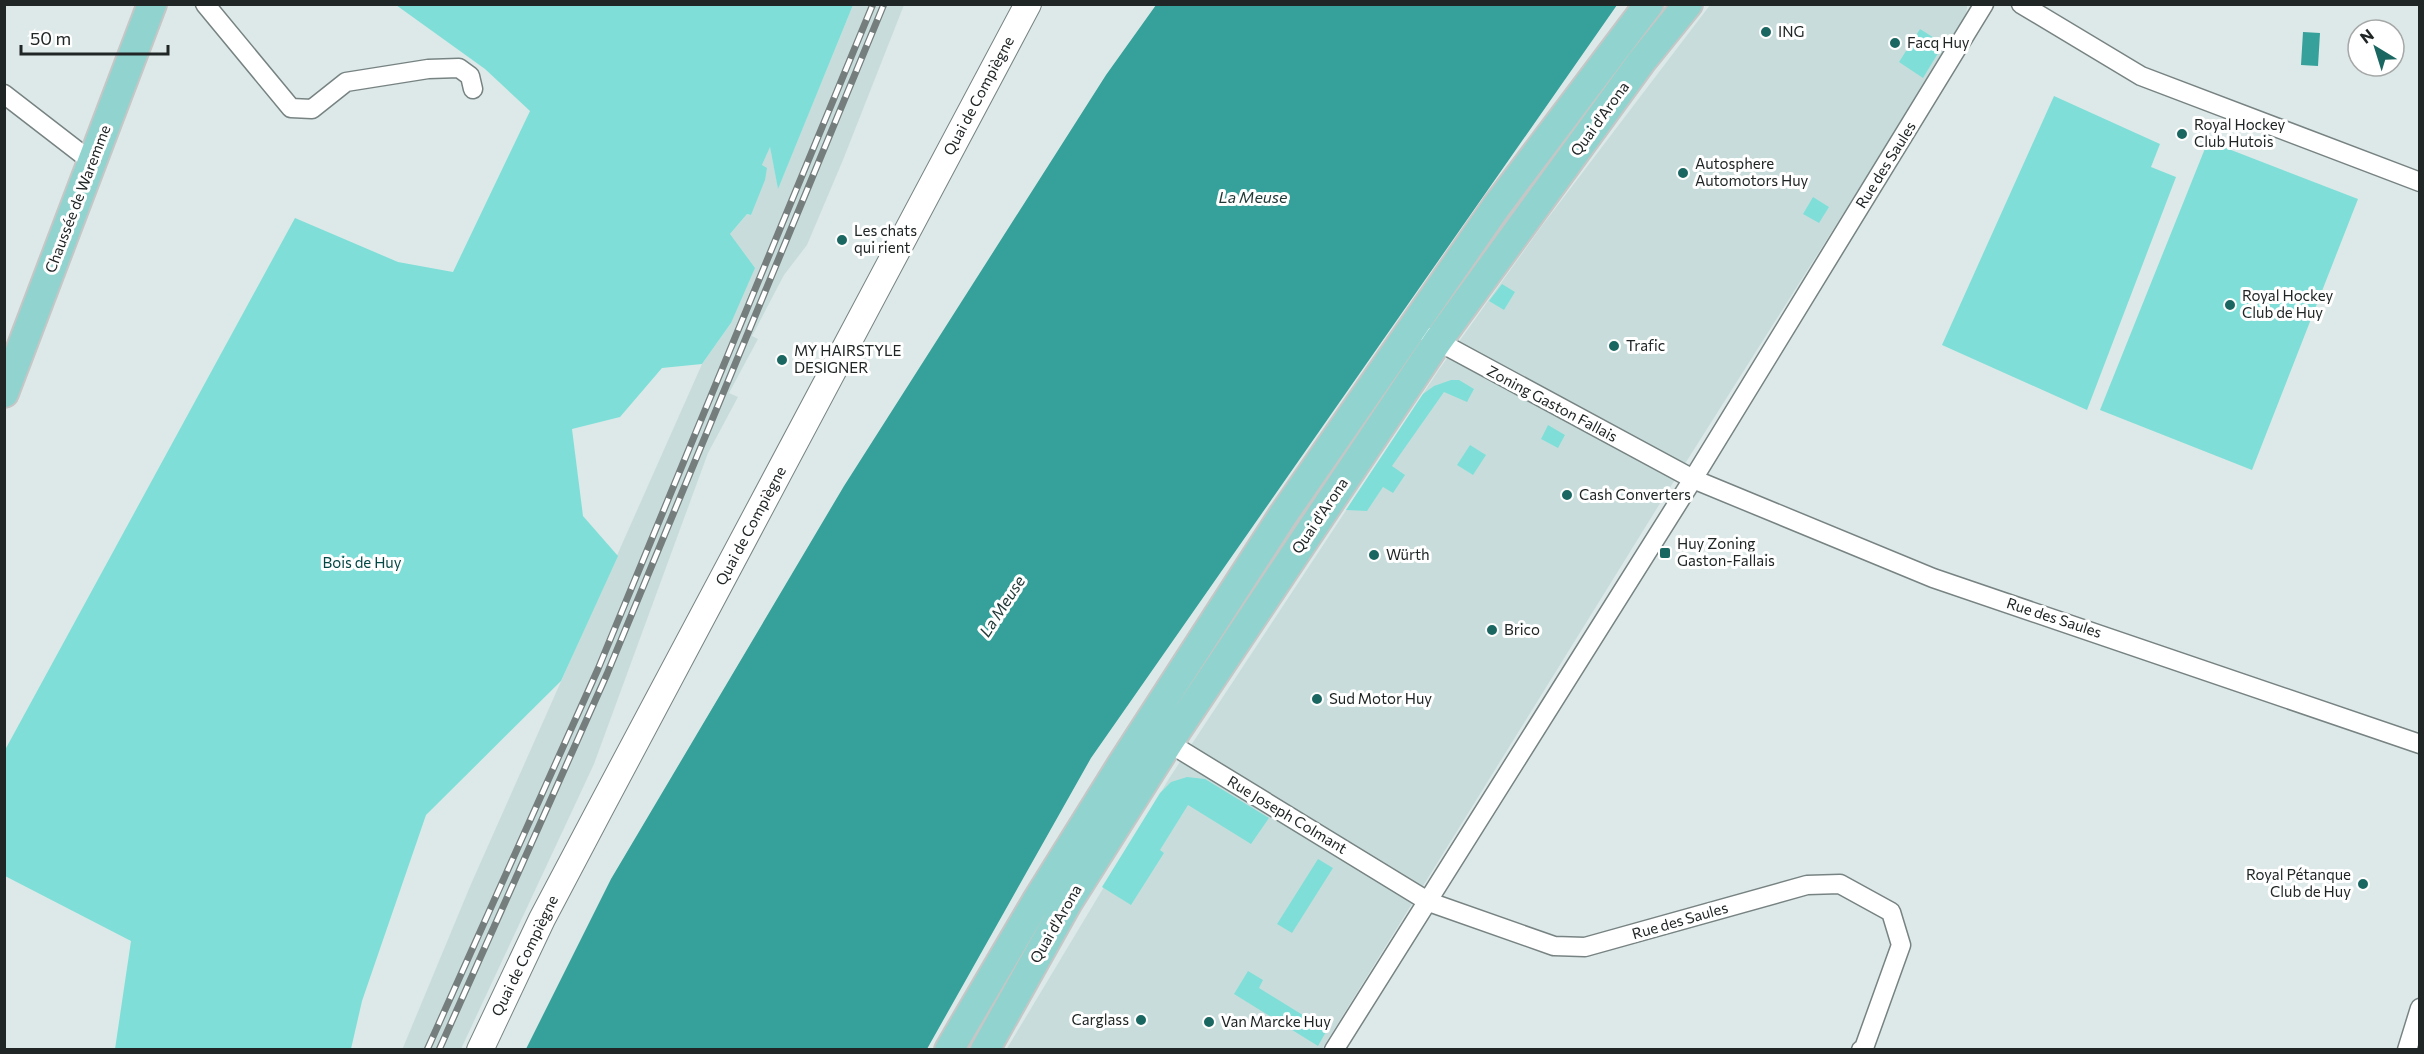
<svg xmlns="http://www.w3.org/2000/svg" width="2424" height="1054" font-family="Commissioner,sans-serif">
	<rect width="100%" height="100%" fill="#dde9e8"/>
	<!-- built -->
	<path fill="#c8dddb" d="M853 5H904L843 160 807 245 784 275 752 336 758 339 729 393 738 397 708 453 594 764 461 1049 402 1050 471 884 702 364 731 323 730 234 747 214 751 215 762 165 770 146 778 188Z
		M1710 5H1967V8L1965 21 1664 497 1322 1049 1006 1050 1170 777 1440 368 1541 227Z"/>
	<!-- green -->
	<path fill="#7fdfd8" d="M396 5H853L778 189 770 147 762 165 767 168 765 180 751 215 747 214 730 234 755 268 731 323 702 364 662 368 620 417 572 429 583 516 618 556 561 681 426 815 362 1001 351 1049H115L131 941 5 876V750L295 218 398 262 453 272 530 111 485 69Z
		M1920 29 1939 41 1940 50 1923 78 1899 62Z
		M2054 96 2160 144 2151 167 2176 177 2087 410 1942 345Z
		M2208 141 2358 199 2252 470 2100 410Z
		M1813 197 1829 207 1819 223 1803 214Z
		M1502 284 1515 292 1504 310 1489 301Z
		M1451 380H1459L1474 389 1467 402 1444 392 1392 466 1405 475 1393 493 1383 487 1367 511 1346 510 1423 394 1434 386Z
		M1548 425 1565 435 1558 448 1541 439Z
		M1470 445 1486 455 1473 475 1457 465Z
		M1187 777 1205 779 1269 818 1251 844 1188 805 1160 850 1164 853 1131 905 1102 887 1160 793 1171 782Z
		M1318 859 1333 868 1292 933 1277 924Z
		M1248 971 1263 980 1259 988 1327 1030 1318 1046 1234 994Z"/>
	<!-- water -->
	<path fill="#35a19a" d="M1156 5H1617L1091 758 927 1049H526L611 879 844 486 1106 75Z
		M2303 32 2320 33 2318 66 2301 65Z"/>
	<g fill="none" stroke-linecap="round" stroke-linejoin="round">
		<defs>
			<path id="minor" d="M205 4 291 108 312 109 346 82 428 69 459 68 470 76 473 89
				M2021 4 2141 76 2420 182
				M4 94 92 162
				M1430 337 1693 479 1933 578 2420 744
				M1161 738 1429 902 1554 946 1585 947 1807 885 1840 884 1891 912 1901 945 1864 1048 1861 1050
				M1334 1050 1693 479 1984 4
				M2407 1050 2420 1008"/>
			<path id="secondary" d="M480 1050 542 919 599 811 1028 4"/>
			<path id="primary" d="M4 393 152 4
				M949 1050 1036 902 1122 764 1283 515 1496 207 1649 4
				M985 1050 1068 902 1169 742 1437 342 1641 62 1688 4"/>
		</defs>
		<!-- minor casing -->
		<use href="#minor" stroke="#778382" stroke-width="21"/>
		<!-- secondary casing -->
		<use href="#secondary" stroke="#778382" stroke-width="28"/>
		<!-- primary casing -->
		<use href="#primary" stroke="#c5c6c6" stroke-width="32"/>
		<!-- minor -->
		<use href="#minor" stroke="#fff" stroke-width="18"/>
		<!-- secondary -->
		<use href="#secondary" stroke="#fff" stroke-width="26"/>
		<!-- primary -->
		<use href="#primary" stroke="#91d3ce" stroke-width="28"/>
		<defs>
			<path id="rail" d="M427 1050 598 669 873 4
				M439 1050 607 674 884 4"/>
		</defs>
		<!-- rail casing -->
		<use href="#rail" stroke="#757e7d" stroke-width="7"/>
		<!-- rail -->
		<use href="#rail" stroke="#fff" stroke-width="4.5" stroke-dasharray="14" stroke-linecap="butt"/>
	</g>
	<!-- markers -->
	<g fill="#1a6762" stroke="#fff" stroke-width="2">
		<circle cx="1766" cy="32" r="6"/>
		<circle cx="1895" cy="43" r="6"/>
		<circle cx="2182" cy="134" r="6"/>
		<circle cx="1683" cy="173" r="6"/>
		<circle cx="842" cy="240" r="6"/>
		<circle cx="2230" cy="305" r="6"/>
		<circle cx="1614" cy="346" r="6"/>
		<circle cx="782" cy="360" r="6"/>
		<circle cx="1567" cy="495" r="6"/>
		<rect x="1659" y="547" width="12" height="12" rx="3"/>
		<circle cx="1374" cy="555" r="6"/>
		<circle cx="1492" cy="630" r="6"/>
		<circle cx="1317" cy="699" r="6"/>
		<circle cx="2363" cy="884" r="6"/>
		<circle cx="1141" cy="1020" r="6"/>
		<circle cx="1209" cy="1022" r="6"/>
	</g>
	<g text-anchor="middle" stroke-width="6" stroke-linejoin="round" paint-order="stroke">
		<!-- poi labels -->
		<g font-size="15" fill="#202525" stroke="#fff" text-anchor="start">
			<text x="1778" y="37">ING</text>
			<text x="1907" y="48">Facq Huy</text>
			<text x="2194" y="130">Royal Hockey<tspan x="2194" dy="17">Club Hutois</tspan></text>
			<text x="1695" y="169">Autosphere<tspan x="1695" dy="17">Automotors Huy</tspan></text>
			<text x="854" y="236">Les chats<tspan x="854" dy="17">qui rient</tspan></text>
			<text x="2242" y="301">Royal Hockey<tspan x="2242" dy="17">Club de Huy</tspan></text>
			<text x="1626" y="351">Trafic</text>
			<text x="794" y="356">MY HAIRSTYLE<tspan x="794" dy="17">DESIGNER</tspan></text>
			<text x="1579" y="500">Cash Converters</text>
			<text x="1677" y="549">Huy Zoning<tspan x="1677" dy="17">Gaston-Fallais</tspan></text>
			<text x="1386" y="560">Würth</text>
			<text x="1504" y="635">Brico</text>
			<text x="1329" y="704">Sud Motor Huy</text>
			<text x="2351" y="880" text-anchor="end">Royal Pétanque<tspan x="2351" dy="17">Club de Huy</tspan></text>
			<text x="1129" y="1025" text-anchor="end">Carglass</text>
			<text x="1221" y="1027">Van Marcke Huy</text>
		</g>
		<!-- street labels -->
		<g font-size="15" fill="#202525" stroke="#fff">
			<text transform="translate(979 96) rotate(-62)" y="5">Quai de Compiègne</text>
			<text transform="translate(1600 119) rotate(-54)" y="5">Quai d'Arona</text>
			<text transform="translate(1886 165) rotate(-58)" y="5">Rue des Saules</text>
			<text transform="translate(78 199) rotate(-69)" y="5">Chaussée de Waremme</text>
			<text transform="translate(1552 404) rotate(28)" y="5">Zoning Gaston Fallais</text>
			<text transform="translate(1320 516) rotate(-56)" y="5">Quai d'Arona</text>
			<text transform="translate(751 526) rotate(-62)" y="5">Quai de Compiègne</text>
			<text transform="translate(2054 618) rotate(18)" y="5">Rue des Saules</text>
			<text transform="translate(1287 815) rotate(31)" y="5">Rue Joseph Colmant</text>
			<text transform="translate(1680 921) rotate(-16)" y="5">Rue des Saules</text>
			<text transform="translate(1056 924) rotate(-60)" y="5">Quai d'Arona</text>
			<text transform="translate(525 956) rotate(-64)" y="5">Quai de Compiègne</text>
		</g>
		<!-- park labels -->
		<g font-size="15" fill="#054744" stroke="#fff">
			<text x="362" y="568">Bois de Huy</text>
		</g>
		<!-- water labels -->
		<g font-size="16" font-style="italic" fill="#1f3735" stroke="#fff">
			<text x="1253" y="203">La Meuse</text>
			<text transform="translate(1002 606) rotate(-57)" y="6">La Meuse</text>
		</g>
	</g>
	<!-- border -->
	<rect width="2424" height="1054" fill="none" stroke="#202525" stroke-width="12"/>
	<!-- north arrow -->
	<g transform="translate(2376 48) rotate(322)"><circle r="28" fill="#ffffff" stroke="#a6a8a8" stroke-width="1.5"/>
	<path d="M0-4.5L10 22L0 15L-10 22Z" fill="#1a6762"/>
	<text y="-9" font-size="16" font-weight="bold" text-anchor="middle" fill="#202525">N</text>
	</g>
	<!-- scale -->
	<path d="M21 45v9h147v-9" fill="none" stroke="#202525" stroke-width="3"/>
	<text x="30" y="45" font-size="18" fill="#202525" stroke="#ffffff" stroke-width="4.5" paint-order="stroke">50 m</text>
</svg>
